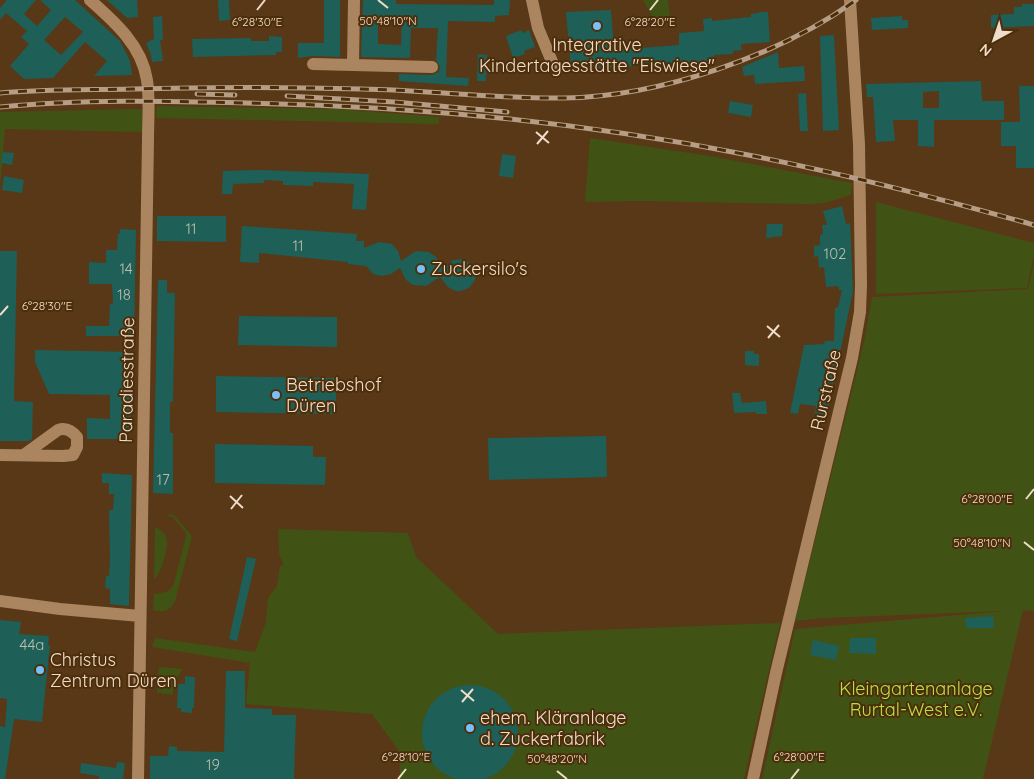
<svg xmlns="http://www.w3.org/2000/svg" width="1034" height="779" font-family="Quicksand,sans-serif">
	<rect width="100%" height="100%" fill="#583816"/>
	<!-- green -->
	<path fill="#415314" d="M643 0H668L670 17 654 19Z
		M157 106 336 109 439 117V124L156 118Z
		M142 109 143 132 5 129 0 188V112Z
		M590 138 710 156 852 183 851 195 824 203 810 204 640 201 585 202Z
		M876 202 1034 243V256L1027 288 876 294Z
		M1034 262V611L1023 610 983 779H762L795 629 1005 611 823 618 795 621 865 338 872 297 1028 289Z
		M168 514 174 515 192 536 175 601C170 611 164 613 153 610L154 594 166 592 173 587 186 536V533L173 517 168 516Z
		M155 527C162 530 167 535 167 542 167 551 161 575 154 579Z
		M278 529 408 533 416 557 498 634 780 623 744 779H400L399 751 372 714 246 704 250 663 152 647 155 638 255 652 266 622 268 598 277 586 280 566 284 565 279 554Z
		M159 667 183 669 174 681 173 695 157 693Z"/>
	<!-- building -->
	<path fill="#1e5f57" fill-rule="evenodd" d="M7 0H36L24 14 37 26 51 10 40 0H75L120 41 130 61 132 75 94 76 107 61 85 42 53 78 24 79 10 66 29 44 21 37 27 31 6 13 0 20V8ZM65 17 83 32 61 55 44 40Z
		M107 0H137L138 17 127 18Z
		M218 0H229L230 20 219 21Z
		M324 0H340V57L313 56 298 58V43H324Z
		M363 0H396V4L494 5V0H510L509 15 495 16V22L448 21 446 77 469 78 468 86 399 81V74L432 75 439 72 440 67 436 60 438 28H411L410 58 361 57ZM378 20H402L401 45 378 44Z
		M1022 4H1034V26L991 28V15L1014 14V7H1022Z
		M611 10 614 50 679 45V33L704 31 703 19 712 18V21L731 19 751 17V14L759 13V12H768L770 42 741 44 742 50 733 51V54L714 55V61L571 70 566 12Z
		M162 16 163 40H160L163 61 152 62 151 55 146 43 154 39 153 17Z
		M902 16V20H908V28L872 30 871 18Z
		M521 30 523 33 529 30 535 47 524 51 525 54 513 58 506 36Z
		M834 35 839 130 823 131 820 36Z
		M269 36 282 37V52H276V55L193 57 192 39 251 38V41H269Z
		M778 52 779 68 804 66 805 81 755 84 754 75 744 76 742 67Z
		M478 54 487 55 486 81H477Z
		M981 81 982 101H1004V120H934V147L918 146V120H893L895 141 876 142 873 97H867L866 84ZM939 91V108H923V92Z
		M1019 86H1034V168H1016V146H1001V122H1020Z
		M806 93 808 131H800L798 94Z
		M730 101 753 105 751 117 728 113Z
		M3 152 14 153 12 165 1 163Z
		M502 154 516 156 513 178 499 176Z
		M260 170 369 174 366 210 352 209 354 184 313 182V186L283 185V181L264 180V183L233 184 232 194H222L223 171Z
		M4 176 24 180 22 193 2 190Z
		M842 206 846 224 850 223 853 291 827 415 820 416 815 414 816 406 800 404 798 414 790 413 804 345 824 344 825 341H834L835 308 838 307 842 290H839L838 286 826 287 824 267 819 268 818 256 814 257V246L820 245V235L823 234 822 225H827L823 211Z
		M157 216H226V242L157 241Z
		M767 224H783L782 236 766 238Z
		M242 226 357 234 356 241H364V248L379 242 392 244 398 251 401 261 416 251 429 252 436 257 443 269 453 260 463 259 467 261 474 267 476 276 475 280 469 288 461 291H456L448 287 440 277 426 286 413 285 406 280 400 268 391 274 382 276 373 274 366 266 348 264V262L259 253V263L240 262Z
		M120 229 136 230 134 336H86V326H109L110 304H113L112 284H89V262L106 263V250H117L118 234H120Z
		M0 251H17L14 401 33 402 32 439 29 441H0Z
		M158 280H167V293H175L173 402H170V433H173V494L153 493Z
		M239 316 337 317V347L238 345Z
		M35 350 134 352 130 430 120 439H87V418L110 419V395L49 394 35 362Z
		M745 351H754V354H759V366L745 365Z
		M216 376 336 378V414L216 412Z
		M732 393H740L742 403 766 401 767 414H756V412L734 413Z
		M606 436 607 477 489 480 488 438Z
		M215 444 313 446V457H326L325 485 215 483Z
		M102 473 132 475 129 606 110 604V589L105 588 106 576H109L110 558 109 510H113L114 494H109V483H102Z
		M247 557 256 559 237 641 229 639Z
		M993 616 994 628H966L965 618Z
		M0 620 21 622 19 634 49 636 48 645H50L42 722 14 719 5 779H0V726L5 727 7 699 0 698Z
		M850 638H876V654L849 653Z
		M813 640 839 646 836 660 810 655Z
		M226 671H245V708L272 709V715H296L294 779H150V756H168L169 746 177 747V751L224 752Z
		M185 676 195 677 194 708H192V713L181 712V708H177L178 684H185Z
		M422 733a48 48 0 1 1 96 0a48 48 0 1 1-96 0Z
		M117 762 125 763 123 779H99V776L80 773 81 763 116 768Z"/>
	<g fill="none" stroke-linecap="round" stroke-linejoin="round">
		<!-- minor -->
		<path stroke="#ab8560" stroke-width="12" d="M90 0C115 22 142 46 147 80 150 99 148 120 148 138L138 779
			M532 0 538 28 553 64
			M313 64 432 67
			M353 65 354 0
			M0 455 63 456 73 455 77 447V437C72 431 66 427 58 430L25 454
			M0 601 60 609 140 616
			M753 779 776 673 852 358 860 312 861 285 859 144 850 0"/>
		<defs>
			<path id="rail" d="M0 93C44 89 88 90 132 89 208 87 285 87 361 89 428 90 496 99 563 98 659 97 779 56 856 0
				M197 94 235 95
				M287 96 394 102 507 112
				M0 107C82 99 165 101 247 103 413 106 580 122 743 154 841 173 938 198 1034 225"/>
		</defs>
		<!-- rail casing -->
		<use href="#rail" stroke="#b69e86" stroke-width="5"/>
		<!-- rail -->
		<use href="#rail" stroke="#4d2e0a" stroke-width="3" stroke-dasharray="9" stroke-linecap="butt"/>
	</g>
	<!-- ticks -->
	<path fill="none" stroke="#f0dcca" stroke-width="2" d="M378 0 388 8M257 10 265 0M650 10 658 0M536 132 549 143M537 144 548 131M0 315 8 306M767 326 780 337M768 338 779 325M230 496 243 508M1026 499 1034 489M231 509 242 495M1024 542 1034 550M461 690 474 701M462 702 473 689M557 771 567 779M398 779 406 769M791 779 799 769"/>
	<!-- markers -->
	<g fill="#79bff8" stroke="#4d2e0a" stroke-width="2">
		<circle cx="597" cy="26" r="5"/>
		<circle cx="421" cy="269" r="5"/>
		<circle cx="276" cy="395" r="5"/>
		<circle cx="40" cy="670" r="5"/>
		<circle cx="470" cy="728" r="5"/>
	</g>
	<g text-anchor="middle" stroke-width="4" stroke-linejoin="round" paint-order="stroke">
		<!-- number labels -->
		<g font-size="15" fill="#bcbdad">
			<text x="191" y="234">11</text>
			<text x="298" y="251">11</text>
			<text x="835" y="259">102</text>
			<text x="126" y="274">14</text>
			<text x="124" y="300">18</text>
			<text x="163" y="485">17</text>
			<text x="32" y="650">44a</text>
			<text x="213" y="770">19</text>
		</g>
		<!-- poi labels -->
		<g font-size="18" fill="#f0dcca" stroke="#4d2e0a" text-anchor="start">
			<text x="597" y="51" text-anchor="middle">Integrative<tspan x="597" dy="21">Kindertagesstätte "Eiswiese"</tspan></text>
			<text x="431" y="275">Zuckersilo's</text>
			<text x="286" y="391">Betriebshof<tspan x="286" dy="21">Düren</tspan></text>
			<text x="50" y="666">Christus<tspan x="50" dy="21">Zentrum Düren</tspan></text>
			<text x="480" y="724">ehem. Kläranlage<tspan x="480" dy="21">d. Zuckerfabrik</tspan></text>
		</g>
		<!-- street labels -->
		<g font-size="18" fill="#f0dcca" stroke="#4d2e0a">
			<text transform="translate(127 380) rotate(-89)" y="6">Paradiesstraße</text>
			<text transform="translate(826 390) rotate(-77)" y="6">Rurstraße</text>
		</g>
		<!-- park labels -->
		<g font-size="18" fill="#b5e248" stroke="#4d2e0a">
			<text x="916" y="695">Kleingartenanlage<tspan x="916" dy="21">Rurtal-West e.V.</tspan></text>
		</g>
	</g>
	<g font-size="12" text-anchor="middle" fill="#f0dcca" stroke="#4d2e0a" stroke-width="4" stroke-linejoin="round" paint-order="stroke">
		<text x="388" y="25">50°48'10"N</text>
		<text x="257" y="26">6°28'30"E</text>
		<text x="650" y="26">6°28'20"E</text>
		<text x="47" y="310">6°28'30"E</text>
		<text x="987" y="503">6°28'00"E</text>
		<text x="982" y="547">50°48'10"N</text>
		<text x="406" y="761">6°28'10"E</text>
		<text x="799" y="761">6°28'00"E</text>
		<text x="557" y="763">50°48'20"N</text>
	</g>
	<!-- north arrow -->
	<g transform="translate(994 40) rotate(220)" stroke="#4d2e0a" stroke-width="4" paint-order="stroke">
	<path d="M0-4L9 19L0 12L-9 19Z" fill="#f0dcca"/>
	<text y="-8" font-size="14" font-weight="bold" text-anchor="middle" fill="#f0dcca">N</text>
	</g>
</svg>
